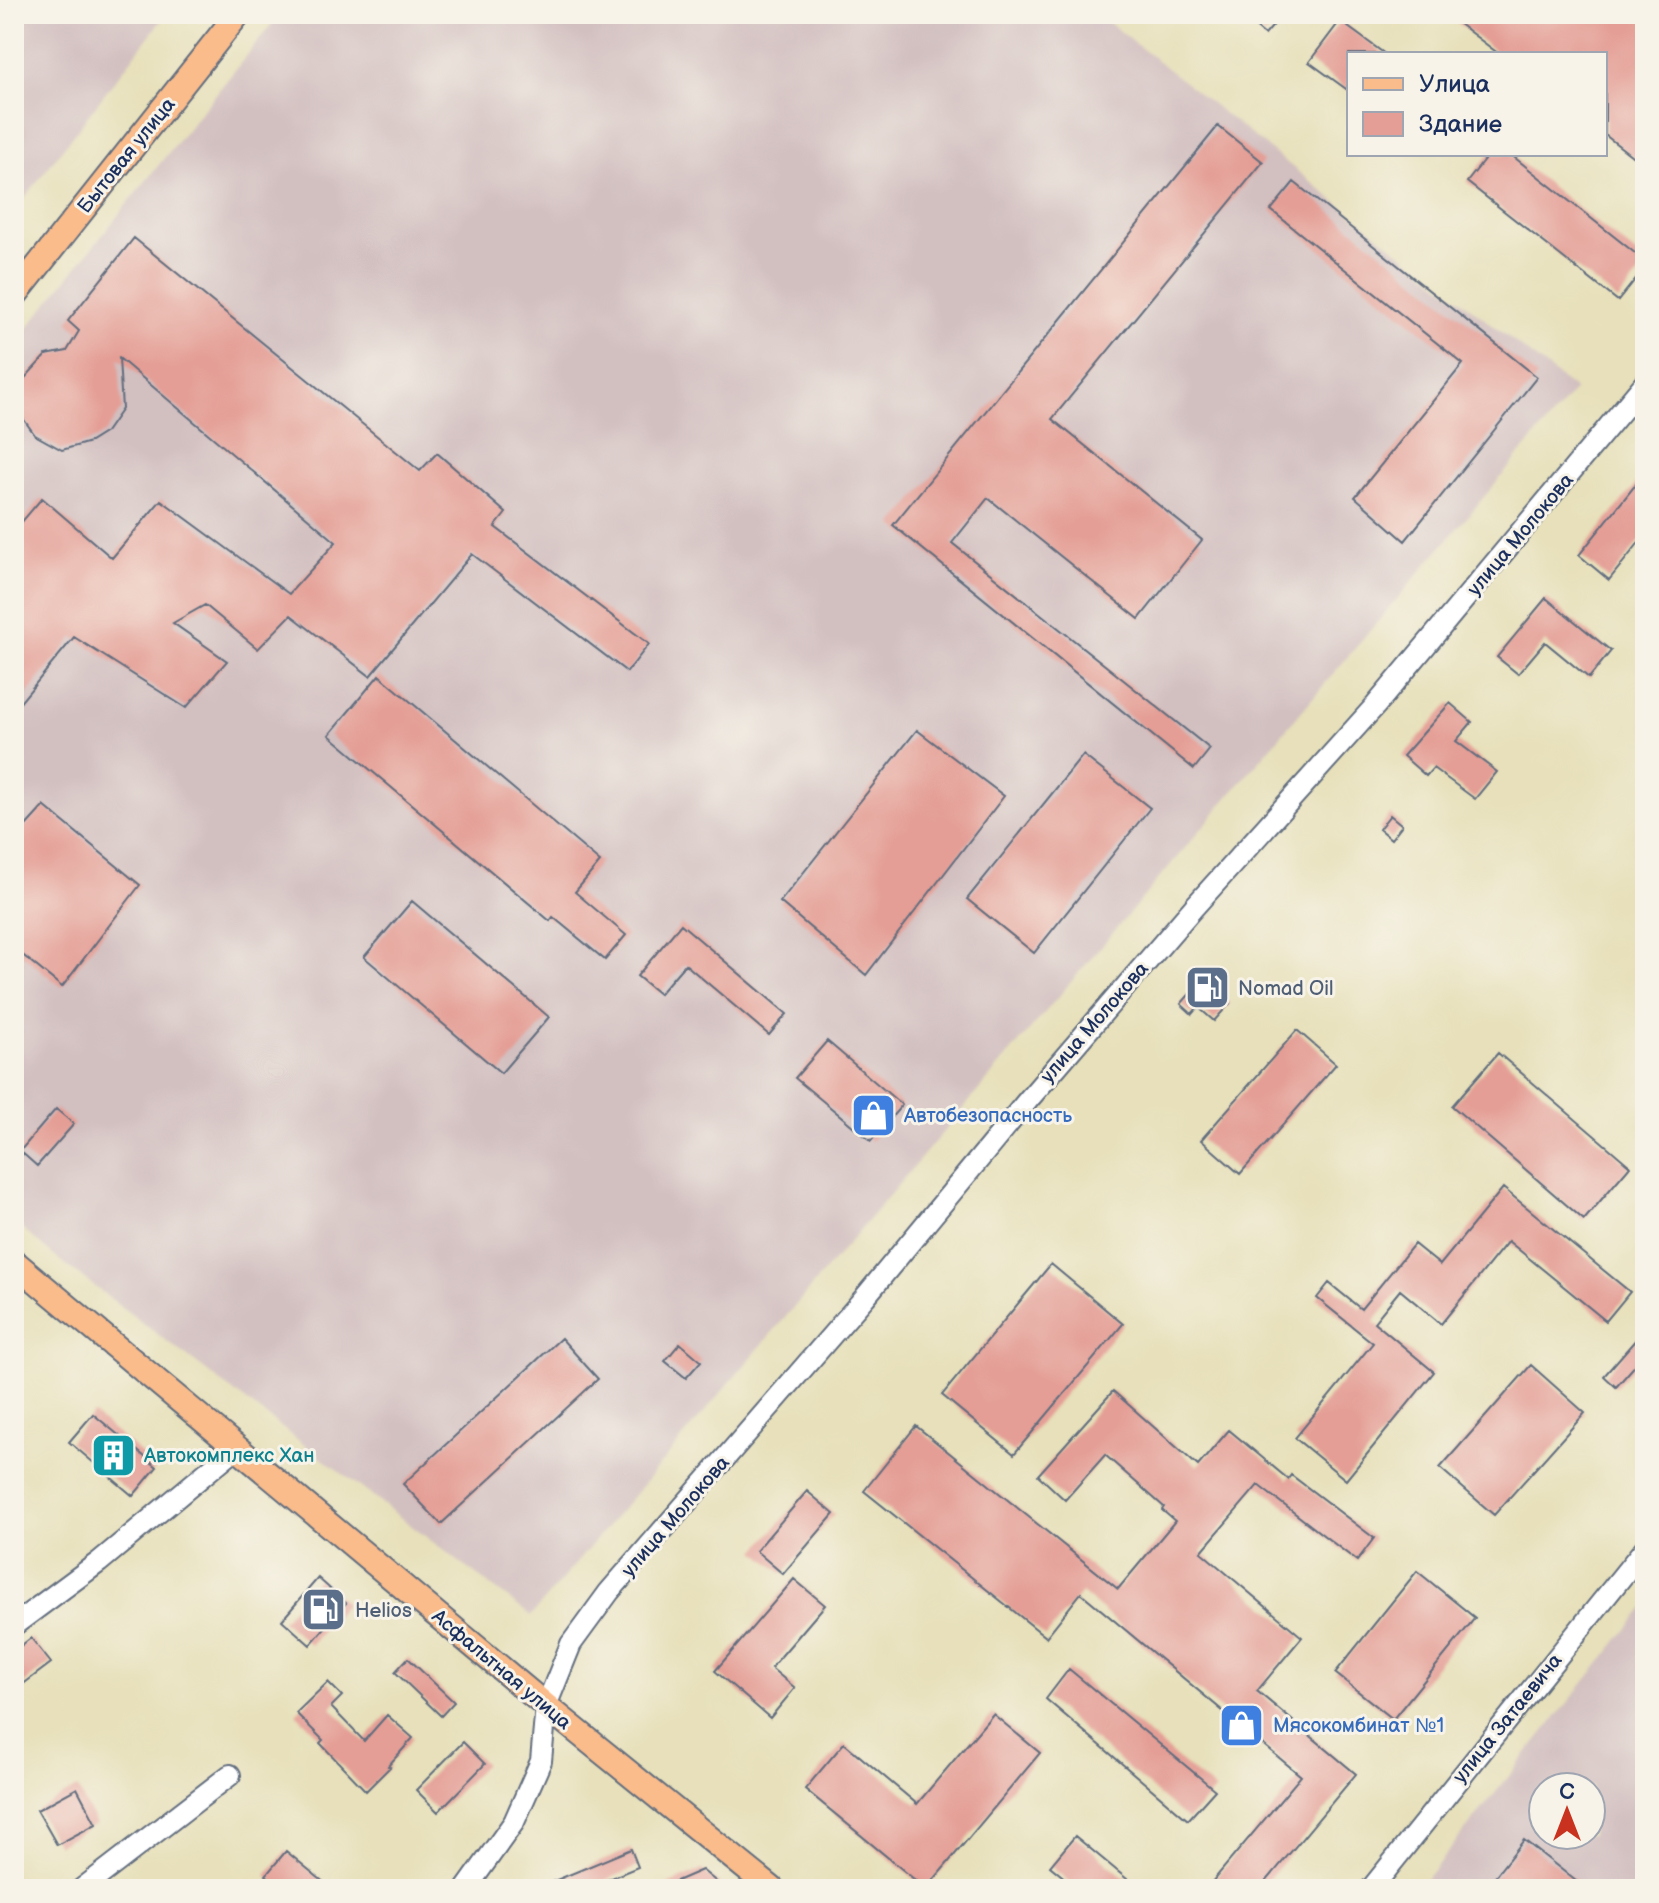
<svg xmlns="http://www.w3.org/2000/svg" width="1659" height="1903" font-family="'Balsamiq Sans',sans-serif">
	<rect width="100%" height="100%" fill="#f7f3e8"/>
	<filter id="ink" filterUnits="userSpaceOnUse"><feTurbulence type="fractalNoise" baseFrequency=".0125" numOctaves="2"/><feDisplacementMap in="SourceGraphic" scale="16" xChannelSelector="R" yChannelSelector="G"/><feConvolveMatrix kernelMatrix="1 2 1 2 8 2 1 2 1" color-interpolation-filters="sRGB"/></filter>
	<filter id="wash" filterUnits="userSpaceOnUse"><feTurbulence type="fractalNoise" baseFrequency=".006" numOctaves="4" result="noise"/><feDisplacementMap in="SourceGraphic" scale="32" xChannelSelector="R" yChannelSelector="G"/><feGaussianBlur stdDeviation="1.8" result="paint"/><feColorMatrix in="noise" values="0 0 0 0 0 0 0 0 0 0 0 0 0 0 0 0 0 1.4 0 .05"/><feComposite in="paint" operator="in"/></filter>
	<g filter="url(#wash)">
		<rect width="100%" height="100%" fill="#e7e0ba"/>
		<!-- industrial -->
		<path fill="#d2bfc0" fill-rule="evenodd" d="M14 14H166L14 212Z
			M280 14H1098L1575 390 531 1616 54 1256 14 1222V345Z
			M1645 1607V1889H1418ZM1543 1787H1591V1835H1543Z"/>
		<g id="blocks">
			<!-- building -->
			<path fill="#e49e95" d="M1240 14H1283L1265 35Z
				M1446 14H1645V166L1605 135V54H1499Z
				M1340 21 1385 54H1349V91L1309 62Z
				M1218 126 1263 162 1052 419 1202 540 1139 619 988 498 952 543 1210 749 1194 769 893 525Z
				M1489 154H1510L1645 261V267L1618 301 1467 182Z
				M1294 182 1537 377 1405 541 1355 497 1463 364 1271 210Z
				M134 238 420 471 437 453 506 513 495 527 649 644 627 672 472 554 370 676 291 615 258 649 205 605 173 623 227 661 186 708 74 637 14 710V531L42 498 112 558 161 500 289 594 336 542 119 358 122 409 106 432 90 442 62 450 35 435 14 406 24 379 46 355 67 351 79 331 68 321Z
				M1645 473V535L1609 580 1579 555Z
				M1546 598 1611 651 1589 678 1545 642 1518 674 1497 657Z
				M379 675 600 862 575 892 626 935 605 960 553 917 550 921 329 735Z
				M1450 703 1472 722 1456 741 1497 772 1475 799 1433 768 1426 776 1403 756Z
				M917 730 1004 796 866 975 780 902Z
				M1083 755 1150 808 1034 953 967 899Z
				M44 806 140 885 62 987 14 948V839Z
				M1390 815 1402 825 1391 839 1379 829Z
				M412 901 549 1017 501 1073 364 957Z
				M681 924 787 1014 769 1035 685 964 659 994 637 976Z
				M1210 971 1222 981 1214 990 1230 1003 1214 1021 1198 1007 1192 1014 1181 1004Z
				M1297 1030 1336 1064 1240 1174 1201 1140Z
				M827 1041 902 1105 871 1141 795 1078Z
				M1498 1053 1630 1166 1584 1220 1452 1106Z
				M56 1109 74 1124 37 1166 20 1151Z
				M1503 1188 1630 1292 1606 1321 1508 1241 1441 1324 1400 1290 1374 1322 1434 1372 1346 1480 1295 1438 1373 1343 1317 1298 1329 1283 1361 1309 1414 1244 1440 1265Z
				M1051 1264 1123 1324 1014 1454 942 1395Z
				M1645 1329V1354L1616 1387 1604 1376Z
				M561 1338 598 1379 441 1524 403 1484Z
				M680 1343 701 1361 686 1378 665 1361Z
				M1531 1365 1585 1413 1494 1515 1440 1468Z
				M1113 1391 1198 1466 1229 1430 1288 1479 1291 1475 1374 1538 1357 1561 1258 1485 1201 1552 1302 1637 1257 1691 1356 1774 1260 1889H1206L1301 1776 1081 1593 1046 1637 864 1491 916 1426 1118 1589 1175 1521 1162 1510 1164 1507 1105 1455 1065 1500 1038 1475Z
				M93 1414 157 1467 133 1496 69 1442Z
				M807 1491 834 1514 783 1574 756 1551Z
				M1417 1571 1475 1618 1393 1719 1335 1673Z
				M318 1578 346 1603 310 1645 282 1620Z
				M794 1579 825 1605 771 1668 795 1688 770 1718 715 1671Z
				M31 1638 51 1663 14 1691V1651Z
				M408 1658 454 1702 441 1716 395 1672Z
				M1069 1669 1215 1790 1188 1820 1046 1699Z
				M328 1682 342 1696 331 1707 364 1741 387 1715 413 1738 388 1766 390 1767 366 1791 320 1743 323 1740 296 1713Z
				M993 1714 1040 1753 926 1889 805 1789 844 1743 917 1804Z
				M463 1742 485 1764 438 1812 416 1790Z
				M77 1788 96 1824 57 1845 37 1810Z
				M1075 1836 1139 1889H1078L1050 1866Z
				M1524 1840 1586 1889H1485Z
				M631 1849 638 1867 584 1889H535Z
				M286 1851 332 1889H283L266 1875Z
				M702 1870 725 1889H658Z"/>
		</g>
	</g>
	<g filter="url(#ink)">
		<use href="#blocks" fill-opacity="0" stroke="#626d7e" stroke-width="2"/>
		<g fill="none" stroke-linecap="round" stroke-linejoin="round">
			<defs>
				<path id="minor" d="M14 1625 99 1562 236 1448
					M82 1889 230 1775
					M466 1889 514 1822 541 1761 546 1706 571 1644 609 1592 865 1297 1028 1100 1194 907 1376 705 1645 383
					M1371 1889 1645 1548"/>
				<path id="major" d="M14 296 238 14
					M14 1262 546 1706 772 1889"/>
			</defs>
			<!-- minor casing -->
			<use href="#minor" stroke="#626d7e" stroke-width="24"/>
			<!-- major casing -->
			<use href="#major" stroke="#626d7e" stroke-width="28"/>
			<!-- minor -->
			<use href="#minor" stroke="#fff" stroke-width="20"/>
			<!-- major -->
			<use href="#major" stroke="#fabc8b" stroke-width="24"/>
		</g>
	</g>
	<!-- icons -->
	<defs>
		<symbol id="fuel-square" viewBox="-11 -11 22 22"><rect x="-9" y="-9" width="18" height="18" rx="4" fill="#5c6f8a" stroke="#f7f3e8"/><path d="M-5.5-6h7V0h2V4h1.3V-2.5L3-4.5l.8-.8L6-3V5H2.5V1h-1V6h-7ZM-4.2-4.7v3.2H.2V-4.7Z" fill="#fff"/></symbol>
		<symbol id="shop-square" viewBox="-11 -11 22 22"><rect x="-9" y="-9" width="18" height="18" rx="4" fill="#3f7fe0" stroke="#f7f3e8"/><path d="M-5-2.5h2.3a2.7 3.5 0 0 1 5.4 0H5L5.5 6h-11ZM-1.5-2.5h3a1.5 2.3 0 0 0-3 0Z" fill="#fff"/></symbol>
		<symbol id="building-square" viewBox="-11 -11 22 22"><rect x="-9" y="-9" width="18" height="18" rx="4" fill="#0f9aa8" stroke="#f7f3e8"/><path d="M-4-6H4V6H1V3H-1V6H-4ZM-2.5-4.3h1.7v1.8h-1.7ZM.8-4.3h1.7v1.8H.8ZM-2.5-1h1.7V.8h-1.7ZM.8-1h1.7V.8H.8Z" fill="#fff"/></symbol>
	</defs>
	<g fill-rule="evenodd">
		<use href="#fuel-square" x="1182" y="962" width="51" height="51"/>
		<use href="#shop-square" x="848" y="1090" width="51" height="51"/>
		<use href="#building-square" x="88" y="1430" width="51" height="51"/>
		<use href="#fuel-square" x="298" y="1584" width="51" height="51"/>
		<use href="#shop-square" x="1216" y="1700" width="51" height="51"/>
	</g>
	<g text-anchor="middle" stroke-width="6" stroke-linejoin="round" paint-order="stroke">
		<!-- street labels -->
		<g font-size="20" fill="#1b2f5e" stroke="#f7f3e8">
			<text transform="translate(126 155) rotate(-51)" y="7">Бытовая улица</text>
			<text transform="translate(1520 534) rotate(-50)" y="7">улица Молокова</text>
			<text transform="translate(1094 1022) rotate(-49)" y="7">улица Молокова</text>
			<text transform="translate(675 1516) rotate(-49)" y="7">улица Молокова</text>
			<text transform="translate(502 1669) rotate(40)" y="7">Асфальтная улица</text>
			<text transform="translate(1507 1718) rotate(-51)" y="7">улица Затаевича</text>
		</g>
		<!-- service labels -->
		<g font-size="20" fill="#4e5e75" stroke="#f7f3e8" text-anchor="start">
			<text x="1238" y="995">Nomad Oil</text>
			<text x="355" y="1617">Helios</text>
		</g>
		<!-- shop labels -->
		<g font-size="20" fill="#366cbe" stroke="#f7f3e8" text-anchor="start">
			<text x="904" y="1122">Автобезопасность</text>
			<text x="1273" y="1732">Мясокомбинат №1</text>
		</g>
		<!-- culture labels -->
		<g font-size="20" fill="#0d838f" stroke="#f7f3e8" text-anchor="start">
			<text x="144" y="1462">Автокомплекс Хан</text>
		</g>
	</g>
	<!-- margin -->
	<rect width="1659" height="1903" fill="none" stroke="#f7f3e8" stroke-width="48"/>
	<!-- legend -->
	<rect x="1347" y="52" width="260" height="104" fill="#f7f3e8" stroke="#9fa5b1" stroke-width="2"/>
	<rect x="1363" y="78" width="40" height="12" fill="#fabc8b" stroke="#9fa5b1" stroke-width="2"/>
	<text x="1419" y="92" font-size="24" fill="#1b2f5e">Улица</text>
	<rect x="1363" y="112" width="40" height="24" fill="#e49e95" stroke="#9fa5b1" stroke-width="2"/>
	<text x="1419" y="132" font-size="24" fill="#1b2f5e">Здание</text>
	<!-- north arrow -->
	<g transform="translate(1567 1811)"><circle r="38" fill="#f7f3e8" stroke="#9fa5b1" stroke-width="2"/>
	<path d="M0-6L14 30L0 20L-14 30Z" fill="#c8321e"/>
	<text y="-12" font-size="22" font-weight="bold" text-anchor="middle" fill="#1b2f5e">С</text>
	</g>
</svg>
